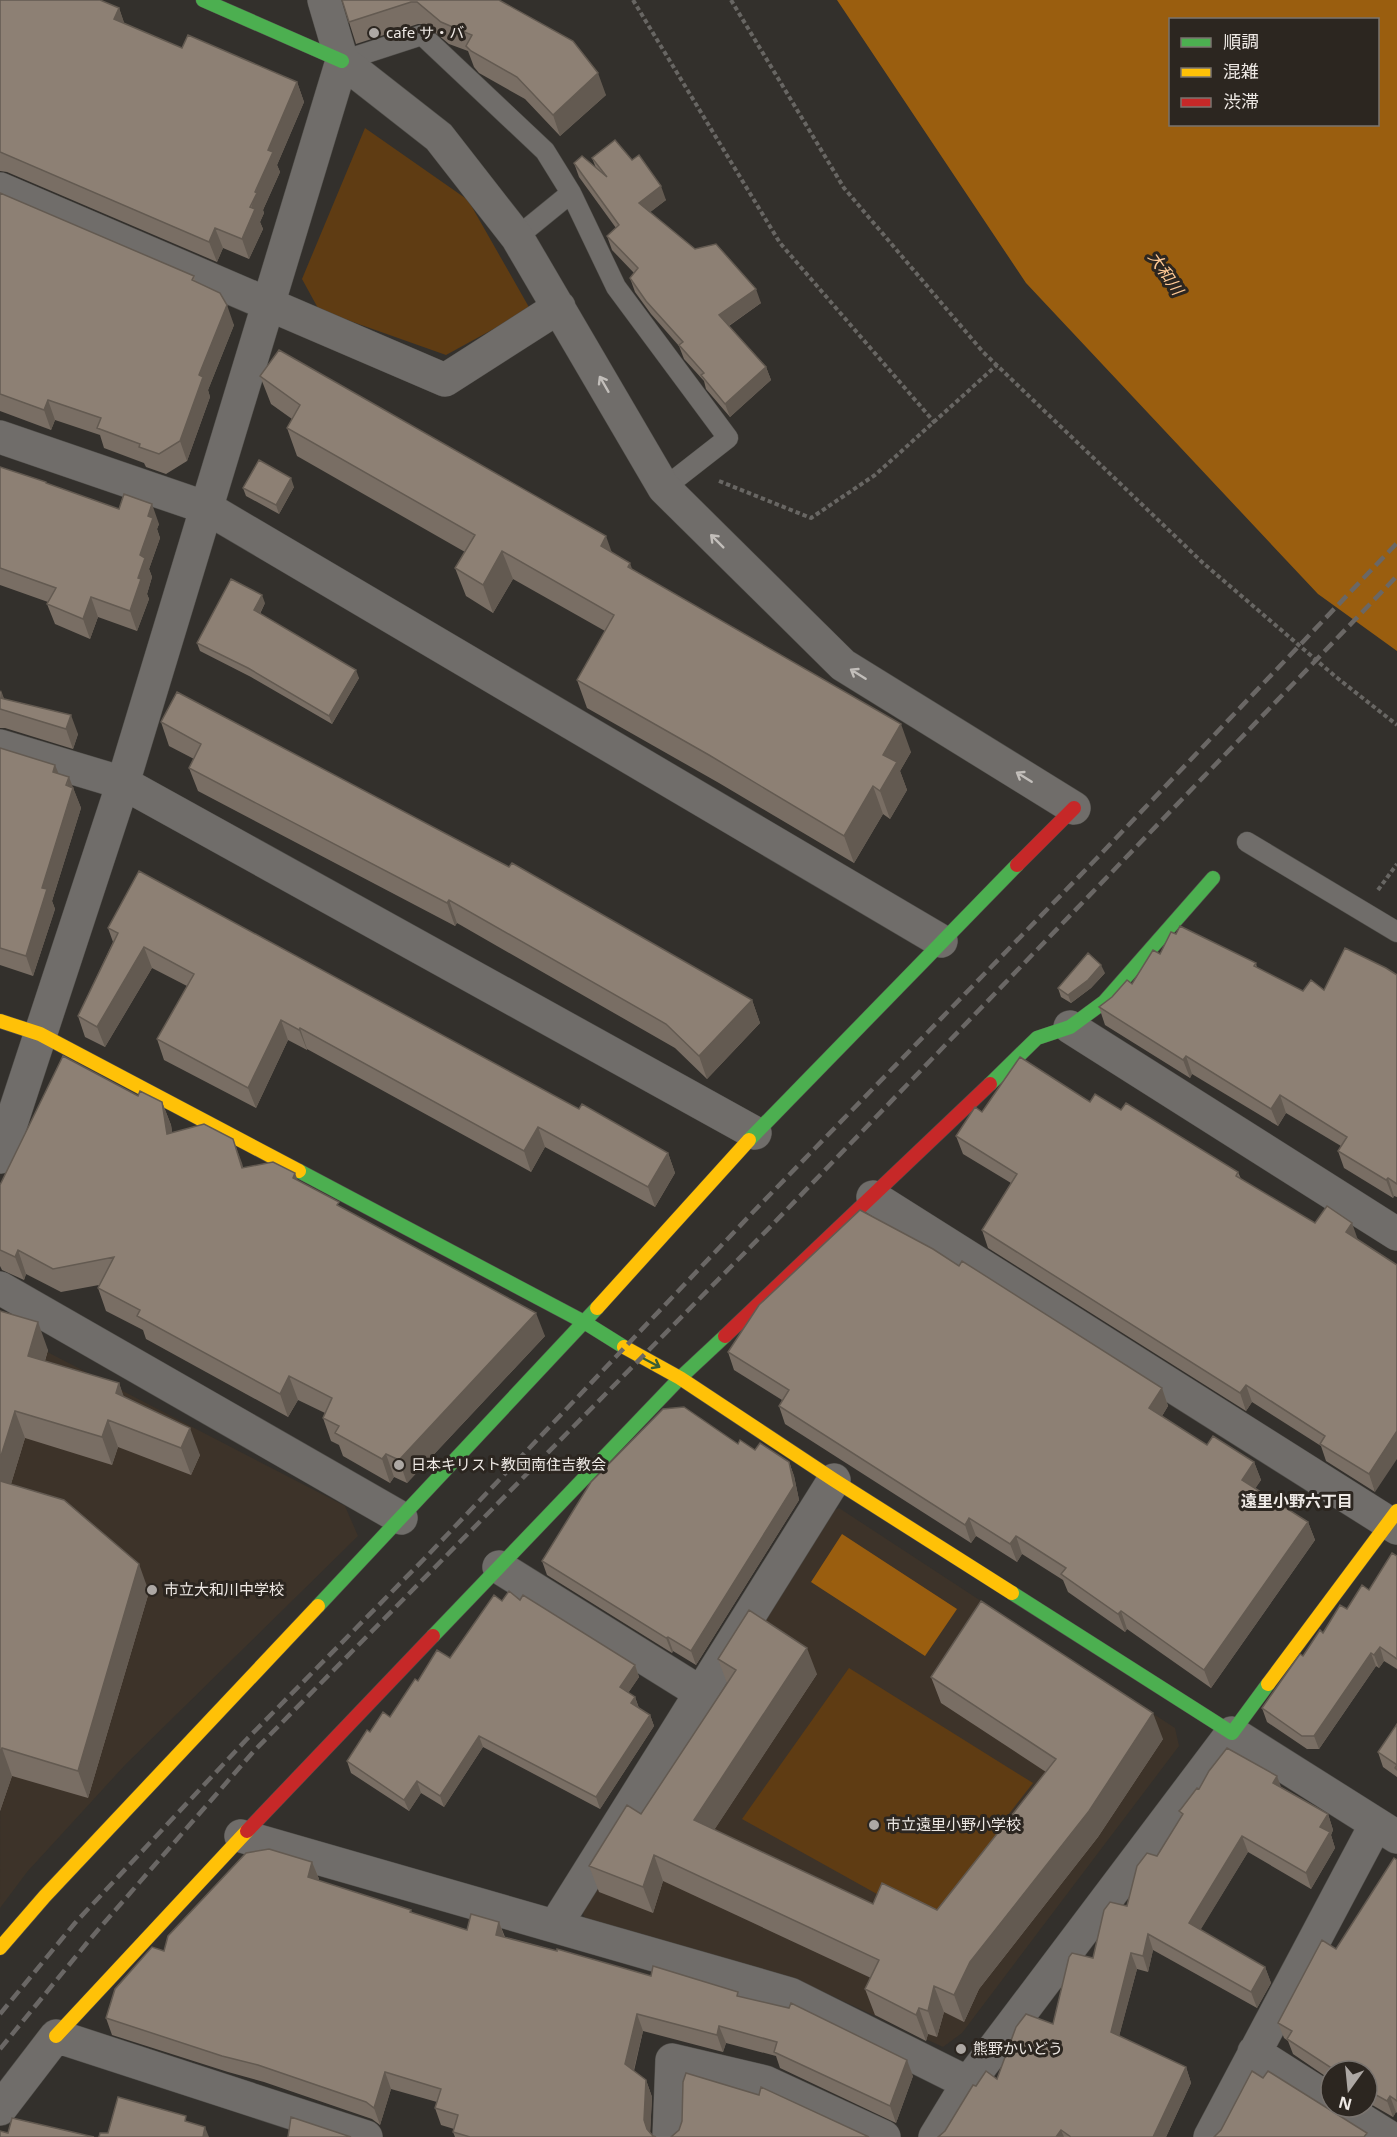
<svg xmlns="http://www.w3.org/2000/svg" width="1397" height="2137" font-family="'Noto Sans','Noto Sans JP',sans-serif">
	<rect width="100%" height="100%" fill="#33302c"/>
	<!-- built -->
	<path fill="#3d3329" d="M1 1328 345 1506 358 1536 125 1765 27 1872 0 1908Z
		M839 1508 1175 1728 1179 1746 962 2033 943 2047 806 1984 586 1921 579 1903 827 1514Z"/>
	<!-- green -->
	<path fill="#5f3c13" d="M365 128 468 200 530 309 446 355 319 310 302 279Z
		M849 1668 1033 1783 998 1828 1009 1838 938 1928 742 1819Z"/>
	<!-- water -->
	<path fill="#9a5e0f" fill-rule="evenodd" d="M837 0H1397V651L1318 594 1026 283ZM1170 20H1378V124H1170Z
		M842 1534 957 1609 925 1656 811 1582Z"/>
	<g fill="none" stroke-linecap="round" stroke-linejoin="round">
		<defs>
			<path id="lane" d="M342 61 422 35 545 151 571 193 616 287 728 438 664 488
				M517 237 571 193
				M1247 842 1397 932"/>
			<path id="street" d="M342 61 439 137 517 237 664 488 843 665 1074 808
				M0 189 445 380 559 307
				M0 437 207 508 941 941
				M0 746 123 783 755 1133
				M1070 1027 1397 1234
				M0 1157 123 783 342 61 324 0
				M873 1197 1397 1528
				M0 1288 401 1518
				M499 1567 701 1693
				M241 1836 790 1994 968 2083
				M555 1926 834 1480
				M1254 2052 1331 2101
				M1341 2107 1389 2137
				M0 2109 56 2036 366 2137
				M669 2137 672 2060 765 2082 884 2137
				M935 2137 968 2083 1232 1733 1397 1837
				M1210 2137 1376 1824"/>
			<path id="fast" d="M203 0 342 61
				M990 1084 1037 1038 1070 1027 1104 1002 1213 878
				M749 1140 1017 865
				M299 1171 584 1322 624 1347
				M1012 1593 1232 1733 1268 1684
				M318 1606 597 1308
				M433 1636 680 1378 725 1336"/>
			<path id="slow" d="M0 1021 40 1034 299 1171
				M597 1308 749 1140
				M624 1347 680 1378 834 1480 1012 1593
				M1268 1684 1397 1511
				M0 1948 45 1896 318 1606
				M56 2036 247 1831"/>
			<path id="jam" d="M1017 865 1074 808
				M725 1336 990 1084
				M247 1831 433 1636"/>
		</defs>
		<!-- lane casing -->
		<use href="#lane" stroke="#514f4b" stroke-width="21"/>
		<!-- street casing -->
		<use href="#street" stroke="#514f4b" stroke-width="34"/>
		<!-- fast casing -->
		<use href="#fast" stroke="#514f4b" stroke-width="15"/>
		<!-- slow casing -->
		<use href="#slow" stroke="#514f4b" stroke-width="15"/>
		<!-- jam casing -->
		<use href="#jam" stroke="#514f4b" stroke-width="15"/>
		<!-- path -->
		<path stroke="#686663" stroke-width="4" stroke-dasharray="4.5 3" stroke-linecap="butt" d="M633 0 780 243 935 423
			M731 0 844 188 983 352 1203 563 1336 677 1397 725
			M719 481 811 518 875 475 997 365
			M1378 890 1397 864"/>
		<!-- lane -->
		<use href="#lane" stroke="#706d6a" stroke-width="20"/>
		<!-- street -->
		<use href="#street" stroke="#706d6a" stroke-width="33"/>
		<!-- fast -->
		<use href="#fast" stroke="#4caf50" stroke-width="14"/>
		<!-- slow -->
		<use href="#slow" stroke="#ffc107" stroke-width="14"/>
		<!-- jam -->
		<use href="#jam" stroke="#c62828" stroke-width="14"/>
		<!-- rail -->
		<path stroke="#6a6765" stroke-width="4.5" stroke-dasharray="12 6" stroke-linecap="butt" d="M0 2014 75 1923 246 1740 427 1556 755 1210 1098 857 1397 543
			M0 2049 91 1938 254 1751 772 1225 1397 576"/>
	</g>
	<!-- wall -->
	<path fill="#796e64" d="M0 0 119 8 124 23 182 48 297 82 304 102 277 165 280 172 263 210 264 213 260 222 263 229 249 259 223 248 217 262 7 172 0 171Z
		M342 0H499L606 95 560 136 525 99 479 73 474 67 468 51 449 44 425 24H418L356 44Z
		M592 158 632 160 666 200 650 212 761 303 729 326 766 367 771 380 730 417 706 389 704 381 684 359 679 346 651 314 635 292 630 278 634 273 612 250 607 236 616 228 579 177 574 163 596 168Z
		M0 193 194 276 196 282 234 325 208 390 210 397 187 461 166 474 146 467 144 463 104 448 100 435 55 420 51 430 0 411Z
		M260 376 612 552 633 571 911 752 900 771 907 790 890 819 883 814 854 863 719 783 587 708 577 680 605 631 513 579 493 613 466 596 455 568 465 552 297 456 287 428 292 419 271 404Z
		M0 467 159 524 157 529 160 538 149 569 152 577 147 594 149 599 137 631 98 617 90 639 55 624 47 604 48 602 0 585Z
		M294 487 279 514 246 496 243 488Z
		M265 603 260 614 359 678 332 724 251 677 200 651 197 643Z
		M0 690 4 699 78 734 73 749 5 728H0Z
		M161 722 752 1000 760 1023 707 1079 675 1048 457 923 455 926 198 791 189 768 194 759 169 746Z
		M0 748 59 774 73 788 81 808 52 901 55 909 33 976 0 965Z
		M108 928 579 1109 668 1153 675 1173 655 1207 545 1147 531 1172 307 1049V1050L288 1040 256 1108 164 1060 157 1039 187 986 152 968 105 1047 85 1037 78 1016 113 942Z
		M1176 934 1256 963 1257 968 1303 991 1324 990 1397 975V1197L1394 1196 1393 1198 1344 1168 1338 1151 1341 1146 1286 1113 1278 1126 1192 1074 1190 1078 1105 1025 1099 1007 1132 984 1160 954Z
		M1105 973 1091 988 1071 1003 1061 997 1058 988Z
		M138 1096 162 1102 171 1125 172 1132 243 1168 298 1181 340 1207 545 1336 407 1483 394 1477 390 1483 343 1456 339 1445 331 1441 323 1418 325 1413 298 1400 288 1417 146 1339 143 1330 106 1311 98 1288 99 1285 61 1292 26 1274 24 1280 2 1270 0 1266V1185Z
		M1090 1102 1121 1110 1238 1172 1241 1179 1315 1223 1375 1492 1326 1461 1321 1446 1252 1402 1246 1411 988 1248 982 1230 1011 1183 963 1154 956 1136 982 1112Z
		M959 1266 1162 1388 1168 1406 1162 1416 1207 1445 1254 1462 1261 1480 1255 1488 1308 1522 1315 1540 1211 1688 1127 1629 1125 1632 1068 1592 1063 1580 1022 1554 1017 1562 976 1536 971 1543 785 1424 779 1406 782 1400 734 1370 728 1352Z
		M0 1311 48 1350 45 1361 119 1383 123 1396 200 1455 191 1475 118 1447 112 1465 25 1438 11 1484 149 1592 88 1798 12 1776 0 1811Z
		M738 1444 789 1462 794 1476 799 1500 696 1665 673 1651 672 1653 547 1575 542 1561Z
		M1397 1556V1669L1384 1661 1379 1668 1376 1666 1319 1749H1307L1267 1722 1262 1708 1303 1656 1347 1609 1369 1590Z
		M520 1600 635 1665 639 1677 628 1693 635 1697 639 1708 650 1715 654 1726 600 1809 483 1747 444 1807 421 1793 409 1811 351 1773 347 1761 370 1732 390 1717 418 1681 450 1658 502 1601Z
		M718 1659 817 1674 714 1830 873 1904 937 1910 1046 1772 941 1703 931 1677 1163 1739 1098 1837 979 1989 964 2022 944 2012 937 2037 928 2034 926 2041 875 2015 865 1989 871 1978 663 1881 653 1913 599 1892 589 1866 641 1814 727 1683Z
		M1397 1724V1777L1383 1767 1378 1752Z
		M1281 1787 1328 1814 1333 1830 1331 1835 1335 1848 1311 1889 1248 1852 1200 1930 1265 1967 1271 1983 1257 2008 1153 1950 1148 1972 1137 1969 1119 2036 1186 2067 1191 2083 1166 2137H938L945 2131 976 2086 997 2079 1053 2024 1181 1817 1179 1811 1199 1789Z
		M1397 1860V2113L1396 2112 1393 2117 1367 2102V2071H1331V2080L1293 2054 1288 2041 1284 2038 1278 2023 1336 1949Z
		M312 1862 319 1879 318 1881 411 1910 412 1913 467 1930 499 1922 505 1937 651 1976 740 1996 913 2076 896 2123 780 2068 776 2056 726 2043 723 2052 643 2031 634 2071 646 2080 652 2097 650 2133 656 2137H455L453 2132 454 2129 441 2125 435 2108 437 2102 391 2089 380 2125 372 2119 264 2082 228 2072 112 2035 106 2018 164 1951Z"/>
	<!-- shaded-wall -->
	<path fill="#635a51" d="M119 8 126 28 114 19Z
		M598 73 606 95 560 136 553 115Z
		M297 82 304 102 277 165 280 172 263 210 264 213 260 222 263 229 249 259 242 239 268 150Z
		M661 186 666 200 644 217 639 203Z
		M215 228 223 248 217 262 209 242Z
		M756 289 761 303 724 329 719 315Z
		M227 305 234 325 208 390 210 397 187 461 180 441 199 375Z
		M766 367 771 380 730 417 725 404Z
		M48 400 55 420 51 430 44 410Z
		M291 478 294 487 279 514 276 505Z
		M152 504 159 524 157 529 160 538 149 569 152 577 147 594 149 599 137 631 130 611 138 578 140 555 148 516Z
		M606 536 616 564 601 546Z
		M502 551 513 579 493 613 483 585Z
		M630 563 640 591 628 567Z
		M262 595 265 603 257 619 254 610Z
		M91 597 98 617 90 639 83 619Z
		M356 670 359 678 332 724 329 716Z
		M1 690 8 710 0 700Z
		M71 715 78 734 73 749 66 729Z
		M901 724 911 752 900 771 907 790 890 819 880 791 883 755Z
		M55 765 63 784 53 772Z
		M69 777 81 808 52 901 55 909 33 976 26 956Z
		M873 786 883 814 854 863 844 836Z
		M449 900 457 923 455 926 447 903Z
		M144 947 152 968 105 1047 97 1027Z
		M1101 965 1105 973 1091 988 1071 1003 1068 995Z
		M752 1000 760 1023 707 1079 699 1056Z
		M281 1020 288 1040 256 1108 248 1088Z
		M300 1028 307 1049V1050L299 1030Z
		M1186 1056 1192 1074 1190 1078 1183 1060Z
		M1280 1095 1286 1113 1278 1126 1271 1109Z
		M162 1102 171 1125 176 1157 167 1134Z
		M538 1127 545 1147 531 1172 524 1151Z
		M233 1139 242 1163 250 1191 242 1168Z
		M668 1153 675 1173 655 1207 648 1187Z
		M295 1173 304 1197 293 1178Z
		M1388 1178 1394 1196 1393 1198 1386 1180Z
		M1352 1223 1358 1240 1346 1232Z
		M18 1250 26 1274 24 1280 15 1257Z
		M536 1313 545 1336 407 1483 399 1460Z
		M38 1322 48 1350 38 1383 28 1356Z
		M289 1376 298 1400 288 1417 280 1394Z
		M119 1383 129 1411 116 1393Z
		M1246 1385 1252 1402 1246 1411 1240 1393Z
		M1162 1388 1168 1406 1156 1426 1149 1408Z
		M15 1411 25 1438 4 1507 0 1496V1459Z
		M108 1420 118 1447 112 1465 102 1437Z
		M190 1428 200 1455 191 1475 181 1448Z
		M1397 1431V1459L1375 1492 1369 1474Z
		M386 1454 394 1477 390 1483 382 1459Z
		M789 1462 794 1476 799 1500 696 1665 691 1651Z
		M1254 1462 1261 1480 1249 1498 1242 1480Z
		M969 1518 976 1536 971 1543 965 1525Z
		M1308 1522 1315 1540 1211 1688 1204 1670Z
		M1016 1536 1022 1554 1017 1562 1010 1544Z
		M139 1564 149 1592 88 1798 78 1771Z
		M1121 1611 1127 1629 1125 1632 1118 1614Z
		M668 1637 673 1651 672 1653 666 1638Z
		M1380 1647 1384 1661 1379 1668 1374 1655Z
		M807 1648 817 1674 703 1847 694 1820Z
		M1371 1653 1376 1666 1319 1749 1314 1736Z
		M635 1665 639 1677 624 1699 620 1687Z
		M635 1697 639 1709 631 1703Z
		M1153 1713 1163 1739 1098 1837 979 1989 964 2022 954 1995 970 1962Z
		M650 1715 654 1726 600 1809 596 1797Z
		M479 1736 483 1747 444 1807 440 1796Z
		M2 1748 12 1776 0 1811V1754Z
		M1277 1776 1283 1792 1273 1783Z
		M417 1781 421 1793 409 1811 404 1800Z
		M1328 1814 1333 1830 1331 1835 1335 1848 1311 1889 1306 1873 1320 1827Z
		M1242 1836 1248 1852 1195 1939 1189 1923Z
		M654 1855 663 1881 653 1913 643 1887Z
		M312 1862 319 1879 314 1894 308 1877Z
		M499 1922 505 1939 496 1935Z
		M1148 1934 1153 1950 1148 1972 1143 1956Z
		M1131 1953 1137 1969 1116 2048 1111 2032Z
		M1265 1967 1271 1983 1257 2008 1251 1992Z
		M934 1986 944 2012 937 2037 928 2011Z
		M919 2008 928 2034 926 2041 916 2015Z
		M637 2014 643 2031 631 2081 625 2064Z
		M719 2026 726 2043 723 2052 717 2035Z
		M907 2060 913 2076 896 2123 890 2106Z
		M1186 2067 1191 2083 1166 2137H1153Z
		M385 2072 391 2089 380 2125 374 2108Z
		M646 2080 652 2097 650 2137H649L644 2120Z
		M1390 2096 1396 2112 1393 2117 1387 2101Z
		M205 2127 209 2137H203Z
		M1061 2130 1064 2137H1056Z"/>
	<!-- building -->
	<path fill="#8d8074" stroke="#635a51" stroke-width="1.5" d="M0 0H100L119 8 114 19 182 48 188 35 297 82 268 150 273 152 255 192 257 193 250 207 255 209 242 239 215 228 209 242 0 152Z
		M342 0H499L573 41 598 73 553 115 517 77 471 51 466 46 472 35 441 22 417 2H411L349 22Z
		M615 140 632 160 639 155 661 186 639 203 695 249 716 244 756 289 719 315 766 367 725 404 701 375 704 373 679 345 683 342 646 301 630 278 638 268 607 236 619 225 574 163 582 156 607 177 592 158Z
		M0 193 194 276 192 280 220 293 227 305 199 375 203 377 180 441 159 454 139 447 140 444 97 428 101 418 48 400 44 410 0 394Z
		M279 350 606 536 601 546 630 563 628 567 901 724 883 755 897 762 880 791 873 786 844 836 709 755 577 680 614 615 502 551 483 585 455 568 475 535 287 428 300 405 260 376Z
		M259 460 291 478 276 505 243 488Z
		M0 467 46 482V483L119 509 124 494 152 504 148 516 153 518 140 555 145 558 138 578 141 579 130 611 91 597 83 619 47 604 56 588 0 568Z
		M231 579 262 595 254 610 356 670 329 716 248 668 197 643Z
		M177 692 509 867 512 863 752 1000 699 1056 666 1024 449 900 447 903 189 768 201 744 161 722Z
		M0 698 71 715 66 729 0 709Z
		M0 748 55 765 53 772 69 777 66 785 73 788 42 888 47 889 26 956 0 948Z
		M139 871 579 1109 582 1104 668 1153 648 1187 538 1127 524 1151 300 1028 299 1030 281 1020 248 1088 157 1039 194 974 144 947 97 1027 78 1016 118 933 108 928Z
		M1180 926 1256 963 1254 966 1303 991 1311 980 1324 990 1345 948 1386 968 1397 975V1184L1388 1178 1386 1180 1338 1151 1347 1137 1280 1095 1271 1109 1186 1056 1183 1060 1099 1007 1112 997 1127 980 1132 984 1153 950 1160 954 1171 932 1176 934Z
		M1088 953 1101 965 1088 980 1068 995 1058 988Z
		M63 1056 138 1096 140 1091 162 1102 167 1134 204 1124 233 1139 242 1168 273 1162 295 1173 293 1178 339 1202 337 1205 536 1313 399 1460 386 1454 382 1459 335 1433 339 1426 323 1418 332 1398 289 1376 280 1394 137 1316 140 1310 98 1288 114 1257 53 1269 18 1250 15 1257 0 1250V1185Z
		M1020 1057 1090 1102 1095 1094 1121 1110 1126 1103 1238 1172 1236 1176 1315 1223 1327 1206 1352 1223 1346 1232 1397 1265V1431L1369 1474 1320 1444 1325 1436 1246 1385 1240 1393 982 1230 1017 1174 956 1136 975 1107 982 1112Z
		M860 1210 933 1249 959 1266 962 1261 1162 1388 1149 1408 1207 1445 1213 1436 1254 1462 1242 1480 1308 1522 1204 1670 1121 1611 1118 1614 1061 1574 1066 1568 1016 1536 1010 1544 969 1518 965 1525 779 1406 789 1390 728 1352 759 1305Z
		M0 1311 38 1322 28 1356 119 1383 116 1393 190 1428 181 1448 108 1420 102 1437 15 1411 0 1459Z
		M684 1407 738 1444 740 1440 755 1450 760 1443 789 1462 794 1486 691 1651 668 1637 666 1638 542 1561 591 1482 663 1409Z
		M0 1481 64 1500 139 1564 78 1771 2 1748 0 1754Z
		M1392 1553 1397 1556V1659L1380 1647 1374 1655 1371 1653 1314 1736H1302L1262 1708 1300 1654 1303 1656 1320 1630 1323 1633 1340 1605 1347 1609 1362 1585 1369 1590Z
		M509 1591 520 1600 523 1595 635 1665 620 1687 635 1697 631 1703 650 1715 596 1797 479 1736 440 1796 417 1781 404 1800 347 1761 367 1730 370 1732 383 1712 390 1717 415 1679 418 1681 437 1650 450 1658 494 1595 502 1601Z
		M981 1601 1153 1713 1089 1811 970 1962 954 1995 934 1986 928 2011 919 2008 916 2015 865 1989 879 1960 654 1855 643 1887 589 1866 627 1805 641 1814 736 1670 718 1659 749 1610 807 1648 694 1820 873 1904 882 1883 937 1910 1056 1759 931 1677Z
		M1397 1724V1770L1395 1768 1397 1765 1378 1752Z
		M1227 1748 1277 1776 1273 1783 1328 1814 1320 1827 1330 1832 1306 1873 1242 1836 1189 1923 1265 1967 1251 1992 1148 1934 1143 1956 1131 1953 1111 2032 1186 2067 1153 2137H1071L1061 2130 1056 2137H938L945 2131 973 2085 976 2086 986 2071 997 2079 1016 2027 1026 2014 1053 2024 1069 1957 1072 1953 1093 1958 1104 1910 1110 1902 1127 1906 1137 1866 1147 1853 1157 1856 1183 1814 1179 1811 1181 1809 1197 1788 1199 1789 1209 1771Z
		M269 1849 312 1862 308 1877 411 1910 410 1912 467 1930 471 1914 499 1922 496 1935 557 1951V1949L651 1976 653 1966 738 1992 737 1996 789 2008 791 2003 907 2060 890 2106 774 2052 777 2042 719 2026 717 2035 637 2014 625 2064 646 2080 644 2120 647 2129 653 2136 656 2137H470L453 2132 458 2115 435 2108 441 2089 385 2072 374 2108 366 2102 258 2065 222 2056 106 2018 115 1989 152 1947 164 1951 168 1936 246 1853Z
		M1394 1858 1397 1860V2101L1390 2096 1387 2101 1367 2090V2071H1336L1287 2039 1292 2031 1278 2023 1322 1940 1336 1949Z
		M1252 2071 1263 2078 1268 2071 1367 2133 1364 2137H1214L1221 2130Z
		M686 2073 759 2095 761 2087 869 2137H671L679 2130 682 2121 683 2082Z
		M118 2097 186 2116 185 2121 205 2127 203 2137H99L100 2133H108Z
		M291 2117 351 2137H288Z
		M12 2118 94 2137H0V2131L8 2133Z"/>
	<!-- one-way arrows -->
	<defs><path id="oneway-shaft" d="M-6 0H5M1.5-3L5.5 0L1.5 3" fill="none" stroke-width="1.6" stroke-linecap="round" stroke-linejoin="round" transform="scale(1.5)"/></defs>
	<g stroke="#c2beba">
		<use href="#oneway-shaft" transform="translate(604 384) rotate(-120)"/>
		<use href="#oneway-shaft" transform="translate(717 541) rotate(-135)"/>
		<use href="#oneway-shaft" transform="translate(858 674) rotate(-148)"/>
		<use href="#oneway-shaft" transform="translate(1024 777) rotate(-148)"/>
	</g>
	<use stroke="#395d33" href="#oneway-shaft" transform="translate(652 1363) rotate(28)"/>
	<!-- markers -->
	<g fill="#ada8a4" stroke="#2c2620" stroke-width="2">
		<circle cx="374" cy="33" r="6"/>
		<circle cx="399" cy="1465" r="6"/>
		<circle cx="152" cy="1590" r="6"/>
		<circle cx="874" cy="1825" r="6"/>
		<circle cx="961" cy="2049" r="6"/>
	</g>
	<g text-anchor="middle" stroke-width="6" stroke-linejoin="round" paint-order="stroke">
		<!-- poi labels -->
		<g font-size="15" fill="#eee9e5" stroke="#2c2620" text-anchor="start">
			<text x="386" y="38">cafe サ・バ</text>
			<text x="411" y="1470">日本キリスト教団南住吉教会</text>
			<text x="164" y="1595">市立大和川中学校</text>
			<text x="886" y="1830">市立遠里小野小学校</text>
			<text x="973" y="2054">熊野かいどう</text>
		</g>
		<!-- water labels -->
		<g font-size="16" font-style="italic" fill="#ffc995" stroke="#2c2620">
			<text transform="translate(1166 273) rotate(56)" y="6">大和川</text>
		</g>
		<!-- neighbourhood labels -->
		<g font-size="16" font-weight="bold" fill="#eee9e5" stroke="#2c2620">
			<text x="1297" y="1507">遠里小野六丁目</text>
		</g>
	</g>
	<!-- legend -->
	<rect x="1169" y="18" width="210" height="108" fill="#2c2620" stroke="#7a746f" stroke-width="1.5"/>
	<rect x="1181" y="38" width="30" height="9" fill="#4caf50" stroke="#7a746f" stroke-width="1.5"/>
	<text x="1223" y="48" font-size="18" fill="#eee9e5">順調</text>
	<rect x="1181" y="68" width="30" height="9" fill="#ffc107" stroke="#7a746f" stroke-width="1.5"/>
	<text x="1223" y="78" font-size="18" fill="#eee9e5">混雑</text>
	<rect x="1181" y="98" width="30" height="9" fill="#c62828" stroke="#7a746f" stroke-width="1.5"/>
	<text x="1223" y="108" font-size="18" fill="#eee9e5">渋滞</text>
	<!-- north arrow -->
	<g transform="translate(1349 2089) rotate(195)"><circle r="28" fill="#2c2620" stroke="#7a746f" stroke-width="1.5"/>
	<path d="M0-4.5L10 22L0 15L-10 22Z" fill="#ada8a4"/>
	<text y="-9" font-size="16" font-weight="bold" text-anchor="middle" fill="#eee9e5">N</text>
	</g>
</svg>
